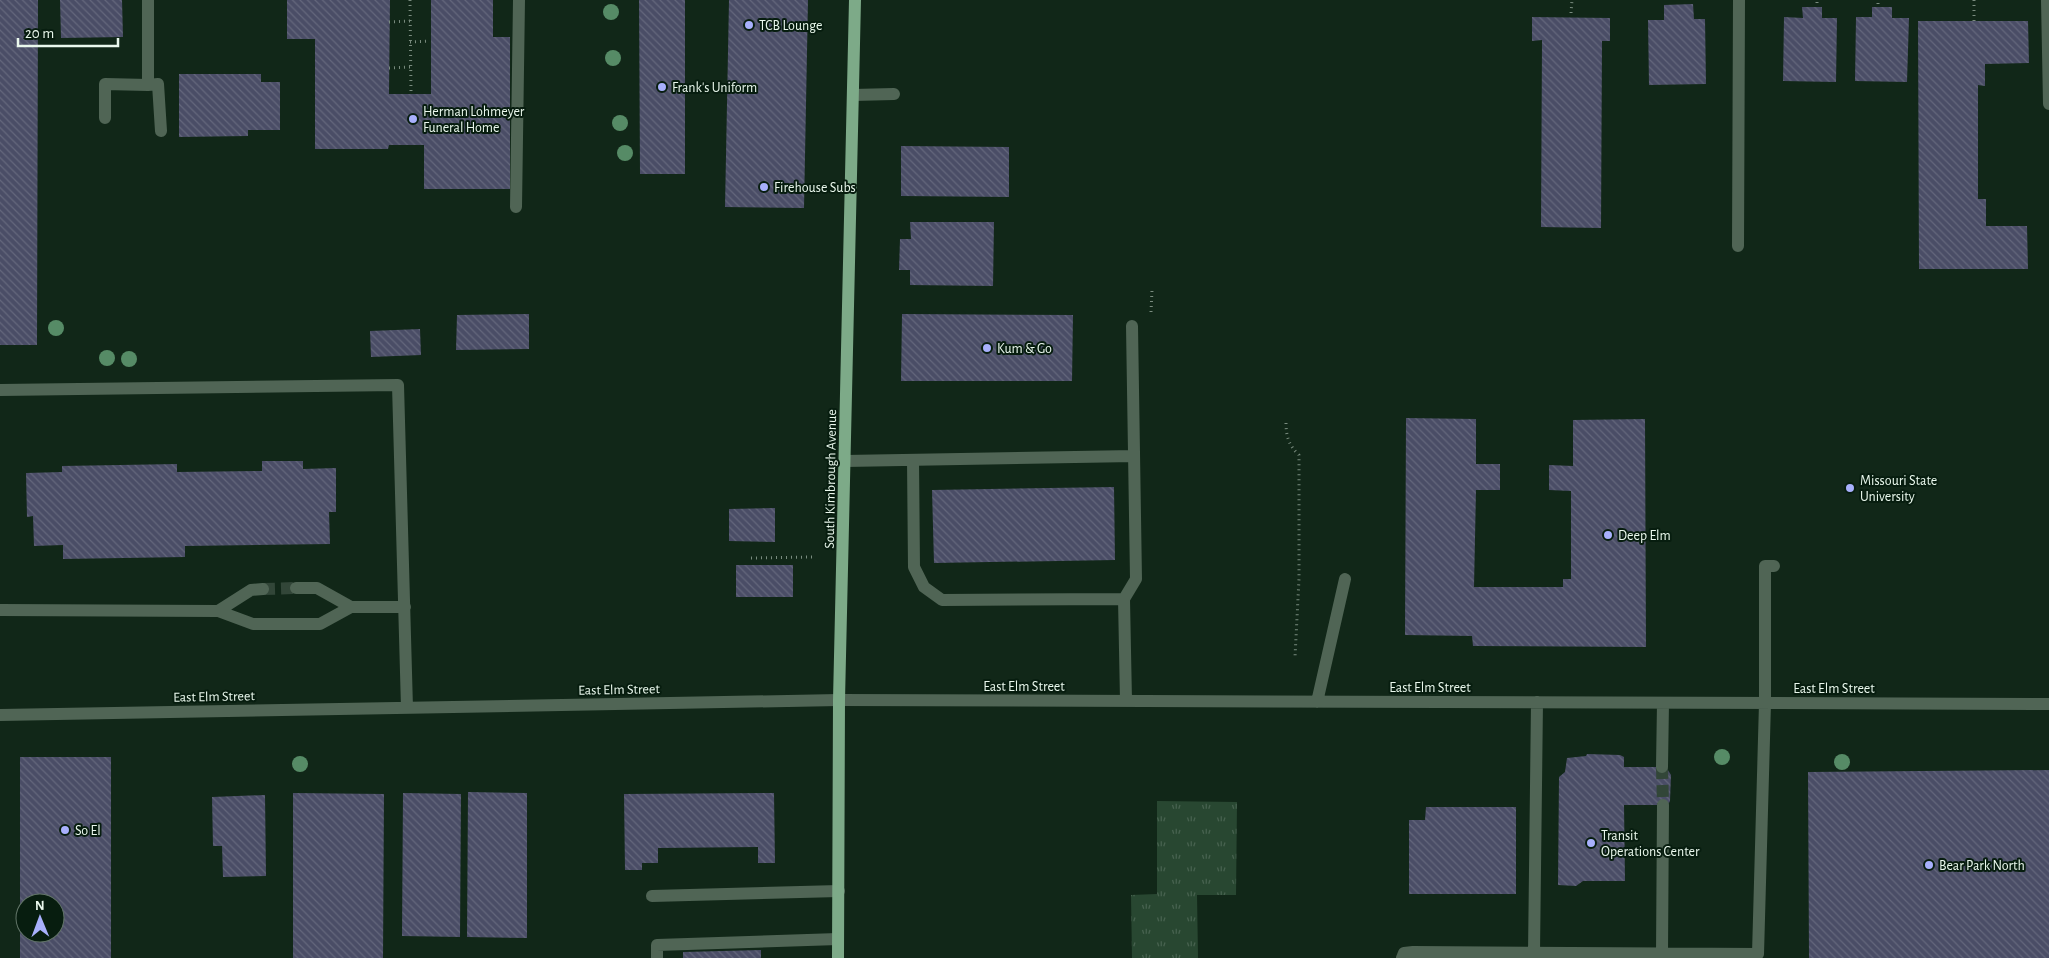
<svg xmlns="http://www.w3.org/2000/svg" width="2049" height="958" font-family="'Alegreya Sans',sans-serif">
	<defs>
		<pattern id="grass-tufts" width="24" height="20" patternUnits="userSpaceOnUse" patternTransform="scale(1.25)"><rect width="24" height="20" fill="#284731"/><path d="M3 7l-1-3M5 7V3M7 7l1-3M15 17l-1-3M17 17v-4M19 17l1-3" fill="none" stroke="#47624f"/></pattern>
		<pattern id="building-back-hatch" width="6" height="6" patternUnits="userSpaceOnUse" patternTransform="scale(1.25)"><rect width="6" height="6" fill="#4a4d66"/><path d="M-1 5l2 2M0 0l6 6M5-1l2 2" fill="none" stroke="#64677c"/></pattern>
	</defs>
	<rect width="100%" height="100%" fill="#112718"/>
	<!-- grass -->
	<path fill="url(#grass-tufts)" d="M1157 801 1237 802 1236 895H1197L1198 958H1132L1131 895 1157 894Z"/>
	<!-- building -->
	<path fill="url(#building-back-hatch)" fill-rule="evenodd" d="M0 0H38L37 345H0Z
		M60 0H122L123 37 61 38Z
		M287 0H390L389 94H431V0H493V37H510V189H424V145H389L388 149H315V39H287Z
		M639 0H685V174H640Z
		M729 0H808L804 208 725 207Z
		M1693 4 1694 19H1705L1706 84 1649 85 1648 20H1664V5Z
		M1802 7H1822V18H1837L1836 82 1783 81 1784 17 1803 18Z
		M1872 7H1892V18H1909L1907 82 1855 81 1856 17H1872Z
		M1532 17 1610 18V41H1602L1601 228 1541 227 1542 40 1532 41Z
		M1918 21H2028L2029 63 1985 64V86L1978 85V199H1986V226H2027L2028 269H1919Z
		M179 74H261V82H280V130H248V136L179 137Z
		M901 146 1009 147V197L901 196Z
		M910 222H994L993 286 910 285V270H899L900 239H911Z
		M529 314V349L456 350 457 315Z
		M902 314 1073 315 1072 381H901Z
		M420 329 421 355 371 357 370 331Z
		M1406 418 1476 419V464H1500V490H1476L1474 587H1563V579H1571V491L1549 490V465L1573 466V420L1645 419 1646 647 1473 646 1472 636 1405 635Z
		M262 461H303V469L336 468V512H329L330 544 185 546V557L63 559V545L34 546 33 516 27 517 26 473 62 472V466L177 464V472L262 471Z
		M1114 487 1115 560 934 563 932 490Z
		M775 508V542L729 541V509Z
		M736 565H793V597H736Z
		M1587 754 1620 755 1624 757V767H1666L1671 775 1670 801 1668 805H1624L1625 881H1583L1576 886 1558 885 1559 777 1565 772 1567 758 1586 756Z
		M20 757H111V958H20ZM25 903H55V933H25Z
		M2049 770V958H1809L1808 772Z
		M468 792 527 793V938L467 937Z
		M293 793 384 794 383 958H293Z
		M403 793 461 794 460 937 402 936Z
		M774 793 775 863H758V847L658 848V863H642V870H625L624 794Z
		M265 795 266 876 223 877 222 846H213L212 797Z
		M1426 807H1516V894H1409V820H1425Z
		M761 950V958H683V952Z"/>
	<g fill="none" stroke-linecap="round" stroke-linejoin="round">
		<!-- minor-tunnel -->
		<path stroke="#324638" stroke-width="12" stroke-dasharray="12 6" stroke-linecap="butt" d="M263 589 296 588
			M1662 767 1663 805"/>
		<!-- path -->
		<path stroke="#7a8c7f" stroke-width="3" stroke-dasharray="1 4" stroke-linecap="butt" d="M410 0 411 92
			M1817 3V0
			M1878 4V0
			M1571 13 1572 0
			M1974 21V0
			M389 22 410 21
			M410 42 430 41
			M389 68 410 67
			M1151 312 1152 290
			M1286 423C1286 436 1289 446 1299 455V579L1295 657
			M751 558 812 557"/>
		<!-- minor -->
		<path stroke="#506555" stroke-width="12" d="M2047 0 2049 104
			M148 85 158 84 161 131
			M853 95 894 94
			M105 118V84L148 85V0
			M516 207 519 0
			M1738 246 1739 0
			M0 390 398 385 407 708
			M913 460 914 567 924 587 942 600 1124 599
			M845 461 1134 456
			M296 588H317L351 607H405
			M0 610 218 611 251 590 263 589
			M218 611 253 624H320L351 607
			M1126 701 1124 599 1136 579 1132 326
			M1317 702 1345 579
			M0 715 839 700 2049 704
			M1662 767 1663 703
			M652 896 839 891
			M1534 953 1537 702
			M1662 953 1663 805
			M657 958V945L838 939
			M1402 958 1404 953 1413 952 1758 954 1765 703V566H1774"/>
		<!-- major -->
		<path stroke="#7daa88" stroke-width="12" d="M838 958 839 700 855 0"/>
	</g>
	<!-- trees -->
	<g fill="#568b66">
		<circle cx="611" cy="12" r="8"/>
		<circle cx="613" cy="58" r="8"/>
		<circle cx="620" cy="123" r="8"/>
		<circle cx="625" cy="153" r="8"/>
		<circle cx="56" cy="328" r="8"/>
		<circle cx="107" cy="358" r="8"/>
		<circle cx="129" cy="359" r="8"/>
		<circle cx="1722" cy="757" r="8"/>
		<circle cx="1842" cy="762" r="8"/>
		<circle cx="300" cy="764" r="8"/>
	</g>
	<!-- markers -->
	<g fill="#a8b0fc" stroke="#071d0f" stroke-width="2">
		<circle cx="749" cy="25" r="5"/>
		<circle cx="662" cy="87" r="5"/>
		<circle cx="413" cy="119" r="5"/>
		<circle cx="764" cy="187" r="5"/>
		<circle cx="987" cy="348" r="5"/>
		<circle cx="1850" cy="488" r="5"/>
		<circle cx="1608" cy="535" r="5"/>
		<circle cx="65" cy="830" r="5"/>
		<circle cx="1591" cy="843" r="5"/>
		<circle cx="1929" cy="865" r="5"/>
	</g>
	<g text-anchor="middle" stroke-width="4" stroke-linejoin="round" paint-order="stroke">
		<!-- poi labels -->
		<g font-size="14" fill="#eaf8ed" stroke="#071d0f" text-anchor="start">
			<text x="759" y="30">TCB Lounge</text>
			<text x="672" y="92">Frank's Uniform</text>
			<text x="423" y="116">Herman Lohmeyer<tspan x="423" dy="16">Funeral Home</tspan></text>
			<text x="774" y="192">Firehouse Subs</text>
			<text x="997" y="353">Kum &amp; Go</text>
			<text x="1860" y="485">Missouri State<tspan x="1860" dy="16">University</tspan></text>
			<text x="1618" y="540">Deep Elm</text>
			<text x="75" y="835">So El</text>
			<text x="1601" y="840">Transit<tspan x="1601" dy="16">Operations Center</tspan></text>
			<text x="1939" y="870">Bear Park North</text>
		</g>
		<!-- street labels -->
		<g font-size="14" fill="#eaf8ed" stroke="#071d0f">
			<text transform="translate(830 479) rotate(-89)" y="5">South Kimbrough Avenue</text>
			<text x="1024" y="691">East Elm Street</text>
			<text x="1430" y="692">East Elm Street</text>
			<text x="1834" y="693">East Elm Street</text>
			<text transform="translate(619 689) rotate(-1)" y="5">East Elm Street</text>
			<text transform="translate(214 696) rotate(-1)" y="5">East Elm Street</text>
		</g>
	</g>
	<!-- north arrow -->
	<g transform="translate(40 918) rotate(359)"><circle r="24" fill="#071d0f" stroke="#627568"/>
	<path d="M0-4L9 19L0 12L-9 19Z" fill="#a8b0fc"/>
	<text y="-8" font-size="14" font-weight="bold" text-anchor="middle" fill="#eaf8ed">N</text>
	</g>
	<!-- scale -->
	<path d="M18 38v8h100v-8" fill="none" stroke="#eaf8ed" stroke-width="2.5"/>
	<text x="25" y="38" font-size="15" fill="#eaf8ed" stroke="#071d0f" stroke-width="4" paint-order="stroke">20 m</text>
</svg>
